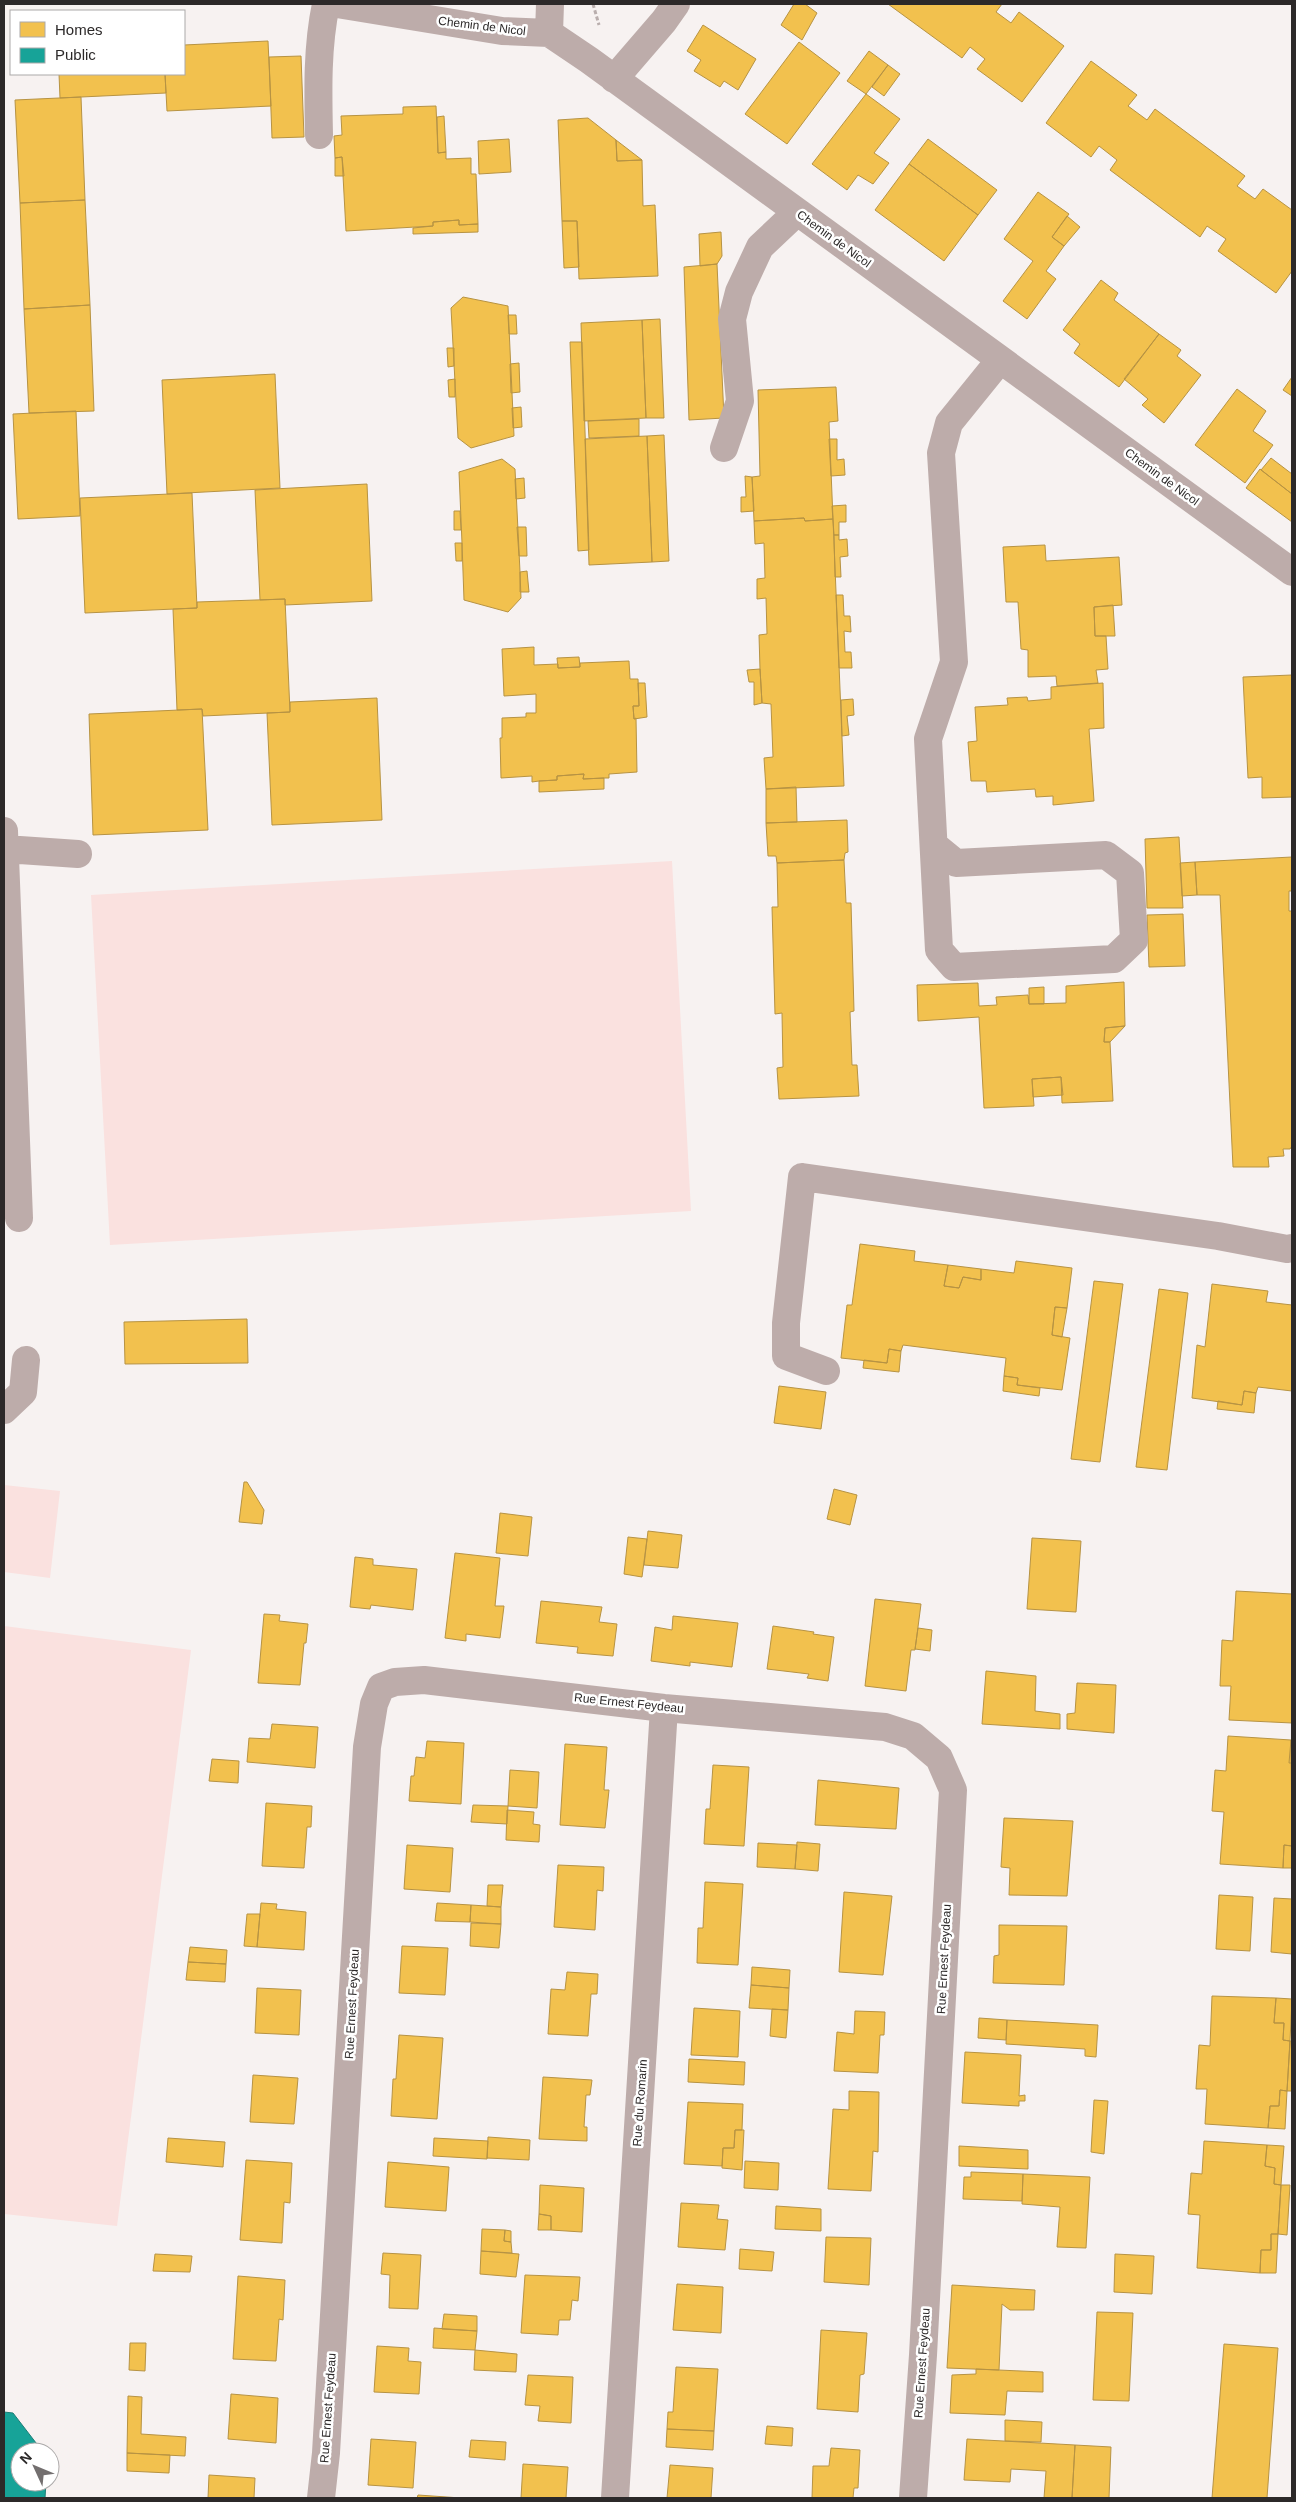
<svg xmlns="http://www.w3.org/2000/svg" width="1296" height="2502" font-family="Helvetica,sans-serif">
	<rect width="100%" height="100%" fill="#f7f2f1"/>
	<!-- green -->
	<path fill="#fae1df" d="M672 861 691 1211 110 1245 91 895Z
		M4 1485 60 1491 50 1578 4 1572Z
		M4 1626 191 1650 117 2226 4 2214Z"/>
	<!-- homes -->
	<path fill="#f2c14e" stroke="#b79343" d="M794 4H805L817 13 802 40 781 25Z
		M888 4H1002L996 12 1011 23 1019 12 1064 46 1022 102 977 69 985 59 970 47 962 58Z
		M703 25 756 59 738 90 724 81 720 87 694 71 701 60 687 51Z
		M268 41 271 106 167 111 165 74H184V45Z
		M799 42 840 73 787 144 745 114Z
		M869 51 888 65 866 94 847 81Z
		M301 56 304 137 272 138 269 57Z
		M1091 61 1137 95 1128 106 1147 120 1155 109 1245 176 1237 186 1255 199 1263 189 1292 210V271L1276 293 1218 251 1226 239 1207 226 1200 237 1110 170 1117 160 1099 146 1091 157 1046 123Z
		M888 65 900 74 884 96 872 87Z
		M59 74H165L166 93 60 98Z
		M866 94 900 119 874 153 889 163 873 184 858 175 847 190 812 164Z
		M81 97 85 200 20 203 15 100Z
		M436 106 438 153 446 152V159L471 158V174H476L478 224 459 225V220L433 222V226L346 231 342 157 335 158 334 136 342 135 341 116 403 114V107Z
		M444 116 446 152 438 153 437 117Z
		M588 118 616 140 617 161 642 160 643 206 655 205 658 276 579 279 577 221H562L558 120Z
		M509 139 511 172 479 174 478 141Z
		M928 139 997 190 978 215 909 164Z
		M616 140 642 160 617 161Z
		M342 157 344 176H335V158Z
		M909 164 978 215 944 261 875 210Z
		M1038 192 1069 214 1052 237 1064 246 1046 271 1056 279 1027 319 1003 301 1033 261 1004 239Z
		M85 200 90 305 24 309 20 203Z
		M1067 216 1080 227 1064 246 1052 237Z
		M459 220V225L478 224V232L413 234V228L433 226V222Z
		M562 221H577L579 267 564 268Z
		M721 232 722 256 717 264 700 266 699 234Z
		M717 264 724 418 689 420 684 267Z
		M1101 280 1118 293 1114 300 1159 334 1119 387 1074 353 1080 344 1063 330Z
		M463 297 508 306 514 436 471 448 458 438 451 308Z
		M90 305 94 411 29 413 24 309Z
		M508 315H516L517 334H509Z
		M660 319 664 418H646L642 320Z
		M642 320 646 418 584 421 581 323Z
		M1159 334 1181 350 1177 356 1201 375 1164 423 1142 405 1148 399 1124 379Z
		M570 342H582L589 550 578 551Z
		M447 348H454V366L448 367Z
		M519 363 520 392 511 393 510 364Z
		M275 374 280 488 167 494 162 380Z
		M1292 377V396L1283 390Z
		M455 379V397H449L448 380Z
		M836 387 838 421 829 422 833 519 805 521 804 518 754 521 752 477 760 476 758 390Z
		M1237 389 1266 411 1253 431 1273 445 1245 483 1195 445Z
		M521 407 522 427 513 428 512 408Z
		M76 411 80 516 18 519 13 414Z
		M639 419V436L589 438 588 421Z
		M664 435 669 561 652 562 647 436Z
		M647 436 652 562 589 565 585 439Z
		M829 439H837V460L844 459 845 475 831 476Z
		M1271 458 1292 474V494L1261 470Z
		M502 459 515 469 520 572 521 598 508 612 464 600 462 543 459 472Z
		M1260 469 1292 494V522L1246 488Z
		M745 476 752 477 754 511 741 512V497H746Z
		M524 478 525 498 516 499 515 479Z
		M367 484 372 601 285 605V599L260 600 255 490Z
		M192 493 197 608 85 613 80 498Z
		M846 505V522H839V535H834L832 506Z
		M454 511H460L461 530H454Z
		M804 518 805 521 833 519 844 786 766 789 764 758 773 757 771 704 762 703 760 669 759 635 767 634 766 598 757 599V579L765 578 764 543 755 544 754 521Z
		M517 527H526L527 556H519Z
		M834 535H839V540L847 539 848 556 840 557 841 577H835Z
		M455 543H462V561H456Z
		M1045 545 1046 561 1119 557 1122 605 1094 607 1095 636H1106L1108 669 1096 670 1098 683 1057 686 1056 676 1028 677V650L1021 649 1018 602H1006L1003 547Z
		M527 571 529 592H520V572Z
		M836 595H843L844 616H850L851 632 844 631 845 652H851L852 668H839Z
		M285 599 290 712 203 716 202 709 177 710 173 609 197 608V602Z
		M1113 605 1115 636H1095L1094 607Z
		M534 647V665L558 664V668L580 667V663L629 661 630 679H638L639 706H633L634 719 636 718 637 772 609 774V778H604L583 779 584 774 557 776V780L539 781 532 782V776L501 778 500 738H502V718L526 717V713H536V694L504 696 502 649Z
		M579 657 580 667 558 668 557 658Z
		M760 669 762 703 754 705V682H749L747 670Z
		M1292 675V797L1262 798V777L1248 778 1243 677Z
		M638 683H645L647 717 634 719 633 706H639Z
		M1103 683 1104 728 1089 729 1094 801 1053 805V796L1036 797 1035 789 987 792 986 781H971L968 742 977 741 975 707 1008 705 1007 698 1027 697 1028 701 1051 699V687Z
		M377 698 382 820 272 825 267 713 290 712V702Z
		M853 699 854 715 847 716 849 735 842 736 841 700Z
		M202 709 208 830 93 835 89 714Z
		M584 774 583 779 604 778V789L539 792V781L557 780V776Z
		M796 787 797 822 766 823V789Z
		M847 820 848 852 845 853 844 860 777 863 776 856H768L766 823Z
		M1179 837 1183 908H1147L1145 839Z
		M1292 857V891H1289V911H1292V1146L1290 1149H1283L1284 1156 1268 1157 1269 1167H1233L1220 895H1197L1195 862Z
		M844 860 846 903H851L854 1011 850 1012 852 1065H857L859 1096 779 1099 777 1068 783 1067 782 1013 775 1014 772 907H778L777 863Z
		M1195 862 1197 895 1182 896 1180 863Z
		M1183 914 1185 966 1149 967 1147 915Z
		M1124 982 1125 1026 1105 1028 1104 1042H1110L1113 1101 1062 1103 1061 1077 1032 1079 1034 1106 984 1108 979 1017 918 1021 917 985 978 983 979 1006 997 1005 996 997 1028 995 1029 1004 1066 1003V986Z
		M1044 987V1004H1029V988Z
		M1125 1026 1110 1042H1104L1105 1028Z
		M1061 1077 1063 1095 1033 1097 1032 1079Z
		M860 1244 915 1251 914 1261 948 1265 944 1286 959 1288 963 1277 981 1280V1269L1014 1273 1016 1261 1072 1268 1067 1308 1055 1307 1052 1335 1070 1338 1062 1390 1017 1385 1018 1378 1004 1376 1006 1358 903 1345 901 1351 889 1349 887 1363 841 1358 847 1305H852Z
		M948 1265 981 1269V1280L963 1277 959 1288 944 1286Z
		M1094 1281 1123 1284 1100 1462 1071 1459Z
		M1212 1284 1268 1291 1266 1302 1292 1305V1391L1258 1387 1256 1393 1244 1391 1242 1405 1192 1398 1197 1345 1205 1347Z
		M1159 1289 1188 1293 1167 1470 1136 1467Z
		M1055 1307 1067 1308 1062 1337 1052 1335Z
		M247 1319 248 1363 125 1364 124 1322Z
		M889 1349 901 1351 899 1372 863 1368 864 1360 887 1363Z
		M1004 1376 1018 1378 1017 1385 1040 1388 1039 1396 1003 1391Z
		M779 1386 826 1392 821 1429 774 1423Z
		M1244 1391 1256 1393 1254 1413 1217 1409 1218 1401 1242 1405Z
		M244 1482H247L264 1510 262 1524 239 1522Z
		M834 1489 857 1495 850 1525 827 1519Z
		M500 1513 532 1517 528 1556 496 1553Z
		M648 1531 682 1535 678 1568 644 1565Z
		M628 1537 647 1539 642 1577 624 1574Z
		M1032 1538 1081 1541 1076 1612 1027 1609Z
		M455 1553 500 1558 495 1606H504L500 1638 466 1634V1641L445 1638Z
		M355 1557 373 1559V1565L417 1569 413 1610 371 1605 370 1609 350 1607Z
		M1236 1591 1292 1594V1723L1229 1720 1231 1686H1220L1222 1640 1233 1641Z
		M875 1599 921 1604 915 1650H911L906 1691 865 1686Z
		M541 1601 602 1607 599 1622 617 1624 613 1656 577 1653 578 1647 536 1643Z
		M264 1614 280 1615 279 1621 308 1624 306 1643H304L300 1685 258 1683Z
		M673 1616 738 1623 732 1667 690 1662V1666L651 1661 655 1627 672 1630Z
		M773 1626 814 1632 813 1634 834 1637 828 1681 807 1678 809 1674 767 1669Z
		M918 1628 932 1630 930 1651 915 1649Z
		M986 1671 1036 1676 1035 1711 1060 1714V1729L982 1724Z
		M1077 1683 1116 1685 1114 1733 1067 1729V1714L1075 1713Z
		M272 1724 318 1727 315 1768 247 1762 249 1738 270 1739Z
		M1228 1736 1291 1740 1292 1846 1284 1845 1283 1868 1220 1864 1224 1812 1212 1811 1215 1770 1226 1771Z
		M1291 1740H1292V1763H1289Z
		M427 1741 464 1743 461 1804 409 1801 411 1776H414L416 1757 425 1758Z
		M565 1744 607 1747 604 1790H609L605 1828 560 1825Z
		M212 1759 239 1761 238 1783 209 1781Z
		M713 1765 749 1767 744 1846 704 1844 706 1809H710Z
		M510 1770 539 1772 537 1808 508 1806Z
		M818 1780 899 1788 896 1829 815 1825Z
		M266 1803 312 1806 311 1827H307L304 1868 262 1866Z
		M473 1805 508 1806 507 1824 471 1822Z
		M507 1810 534 1812 533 1824 540 1825 539 1842 506 1840Z
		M1004 1818 1073 1821 1067 1896 1009 1895 1010 1868 1001 1867Z
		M797 1842 820 1844 818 1871 795 1869Z
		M758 1843 797 1845 795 1869 757 1867Z
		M407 1845 453 1848 450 1892 404 1889Z
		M1284 1845 1292 1846V1868H1283Z
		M558 1865 604 1867 603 1891 597 1890 595 1930 554 1927Z
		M705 1882 743 1884 738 1965 697 1963 698 1928H703Z
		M488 1885H503L501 1907 487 1906Z
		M844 1892 892 1896 883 1975 839 1972Z
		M1219 1895 1253 1897 1250 1951 1216 1949Z
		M1274 1898 1292 1899V1954L1271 1952Z
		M261 1903 277 1904 276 1909 306 1912 304 1950 257 1947Z
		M437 1903 471 1905 470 1922 435 1921Z
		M471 1905 501 1907V1924L470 1922Z
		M247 1914H260L257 1947 244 1946Z
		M471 1923 501 1924 499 1948 470 1946Z
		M999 1925 1067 1926 1064 1985 993 1983 994 1956 999 1955Z
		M402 1946 448 1948 445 1995 399 1993Z
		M190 1947 227 1950 226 1964 188 1962Z
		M188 1962 226 1964 225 1982 186 1980Z
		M752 1967 790 1970 789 1988 751 1985Z
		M567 1972 598 1974 597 1994H591L588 2036 548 2034 551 1989 565 1990Z
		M751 1985 789 1988 788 2010 749 2008Z
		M257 1988 301 1990 299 2035 255 2033Z
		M1212 1996 1276 1998 1274 2023H1284L1283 2040 1290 2041 1287 2091 1280 2090 1279 2106H1270L1268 2128 1205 2124 1207 2089H1196L1199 2045 1210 2046Z
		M1276 1998 1292 1999 1290 2041 1283 2040 1284 2023H1274Z
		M694 2008 740 2011 738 2057 691 2055Z
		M772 2009 788 2010 786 2038 770 2036Z
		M855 2011 885 2012 884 2035H880L878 2073 834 2071 837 2032 854 2034Z
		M979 2018 1007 2020 1006 2040 978 2038Z
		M1007 2020 1098 2025 1096 2057 1085 2056V2049L1006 2044Z
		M399 2035 443 2038 437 2119 391 2116 393 2079H396Z
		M1290 2041H1292V2091H1287Z
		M965 2052 1021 2055 1019 2096 1025 2095V2101H1019V2106L962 2103Z
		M689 2059 745 2062 744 2085 688 2082Z
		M253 2075 298 2078 294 2124 250 2122Z
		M543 2077 592 2080 590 2095H586L584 2127H587V2141L539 2139Z
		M1280 2090 1287 2091 1285 2129 1268 2128 1270 2106H1279Z
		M849 2091 879 2092 878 2152 873 2151 871 2191 828 2189 833 2109 849 2110Z
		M1094 2100 1108 2101 1104 2154 1091 2152Z
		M688 2102 743 2104 742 2130H735L734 2148H723L722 2166 684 2164Z
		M735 2130H744L742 2170 722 2168 723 2148H734Z
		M488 2137 530 2140 529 2160 487 2158Z
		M168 2138 225 2142 223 2167 166 2162Z
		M434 2138 488 2141 487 2159 433 2156Z
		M1204 2141 1267 2145 1265 2166 1275 2168 1274 2184 1281 2185 1278 2234H1271V2250H1261L1260 2273 1197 2268 1200 2215 1188 2214 1191 2173 1202 2174Z
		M1267 2145 1284 2146 1281 2185 1274 2184 1275 2168 1265 2166Z
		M959 2146 1028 2150V2169L959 2166Z
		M246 2160 292 2163 290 2203 284 2202 282 2243 240 2240Z
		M745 2161 779 2163 778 2190 744 2188Z
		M388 2162 449 2167 446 2211 385 2207Z
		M971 2172 1023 2174 1022 2201 963 2199 964 2177H971Z
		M1023 2174 1090 2177 1086 2248 1057 2247 1060 2207 1022 2204Z
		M540 2185 584 2188 582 2232 551 2230V2216L539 2214Z
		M1281 2185H1290L1287 2235 1278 2234Z
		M681 2203 719 2205 717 2219 728 2220 725 2250 678 2247Z
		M776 2206 821 2209V2231L775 2229Z
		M539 2214 551 2216V2230H538Z
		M482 2229 505 2230 504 2241 511 2242 512 2253 481 2251Z
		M505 2230 511 2231V2242L504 2241Z
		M1271 2234H1278L1276 2273H1260L1261 2250H1271Z
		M826 2237 871 2238 869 2285 824 2282Z
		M740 2249 774 2252 772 2271 739 2269Z
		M481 2251 519 2254 516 2277 480 2274Z
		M383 2253 421 2255 418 2309 389 2308 390 2275 381 2274Z
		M155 2254 192 2256 190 2272 153 2271Z
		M1115 2254 1154 2256 1152 2294 1114 2292Z
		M525 2275 580 2277 578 2301 572 2300 570 2320H559L558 2335 521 2333Z
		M238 2276 285 2280 283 2320 279 2319 276 2361 233 2359Z
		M677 2284 723 2287 721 2333 673 2330Z
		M952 2285 1035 2290 1034 2310H1010L1002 2304 999 2370 947 2368Z
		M1097 2312 1133 2313 1129 2401 1093 2400Z
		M444 2314 477 2316V2331L442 2329Z
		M434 2328 477 2331 475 2350 433 2348Z
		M821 2330 867 2333 864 2374 860 2375 858 2412 817 2409Z
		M130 2343H146L145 2371 129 2370Z
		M1224 2344 1278 2348 1267 2498H1212Z
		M377 2346 409 2348 408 2361 421 2362 419 2394 374 2392Z
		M475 2350 517 2354 516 2372 474 2370Z
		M676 2367 718 2369 714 2431 667 2429 668 2412H673Z
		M976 2369 1043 2372V2392L1007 2391 1005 2415 950 2413 952 2375 976 2374Z
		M528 2375 573 2377 571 2423 538 2421 540 2406 525 2405Z
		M231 2394 278 2398 276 2443 228 2439Z
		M128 2396 142 2397 141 2434 186 2437 185 2456 127 2453Z
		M1005 2420 1042 2422 1041 2442 1005 2441Z
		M767 2426 793 2428 792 2446 765 2444Z
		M667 2429 714 2431 713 2450 666 2447Z
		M371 2439 416 2442 413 2488 368 2485Z
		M967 2439 1075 2445 1072 2498H1044L1046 2471 1011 2469 1010 2482 964 2480Z
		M471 2440 506 2442 505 2460 469 2457Z
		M1075 2445 1111 2447 1109 2498H1072Z
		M831 2448 860 2450 858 2488H854L853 2498H812L813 2466H829Z
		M127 2453 170 2455 169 2473 127 2471Z
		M523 2464 568 2467 566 2498H521Z
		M670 2465 713 2468 711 2498H667Z
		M209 2475 255 2478 254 2498H208Z
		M418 2495 461 2498H417Z"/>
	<!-- public -->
	<path fill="#17a398" stroke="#1d7e77" d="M4 2412 13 2413 43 2452H20V2482H46L45 2498H4Z"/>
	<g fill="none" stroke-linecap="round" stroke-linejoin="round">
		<!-- path -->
		<path stroke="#b9aead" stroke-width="3" stroke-dasharray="4 2.5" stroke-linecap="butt" d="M593 4 599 25"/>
		<!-- minor -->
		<path stroke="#bdacaa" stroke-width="28" d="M337 4 502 31 549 33 589 60 1292 572
			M549 33 550 4
			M614 79 664 21 676 4
			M319 135C318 90 317 47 326 4
			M724 448 740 401 732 319 739 292 760 247 797 212
			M4 831 19 1218
			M934 845 956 863 1106 855 1130 873 1134 940 1114 959 954 967 939 950 928 739 954 662 941 453 949 423 1000 360
			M5 849 78 854
			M826 1371 786 1356V1323L802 1177 1218 1236 1287 1249 1292 1248
			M4 1410 23 1392 26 1360
			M321 2498 326 2453 367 1747 374 1704 381 1687 395 1682 424 1680 664 1708 885 1727 913 1736 939 1758 953 1790 923 2355 913 2498
			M615 2498 664 1708"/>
	</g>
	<g text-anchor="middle" stroke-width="5" stroke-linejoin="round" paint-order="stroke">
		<!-- street labels -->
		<g font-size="12" fill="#2c2929" stroke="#fff">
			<text transform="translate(482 26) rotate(7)" y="4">Chemin de Nicol</text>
			<text transform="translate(834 239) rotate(36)" y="4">Chemin de Nicol</text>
			<text transform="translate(1162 477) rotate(36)" y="4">Chemin de Nicol</text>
			<text transform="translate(629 1703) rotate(6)" y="4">Rue Ernest Feydeau</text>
			<text transform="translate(944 1959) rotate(-87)" y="4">Rue Ernest Feydeau</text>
			<text transform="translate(352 2004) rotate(-87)" y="4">Rue Ernest Feydeau</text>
			<text transform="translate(640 2103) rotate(-86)" y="4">Rue du Romarin</text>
			<text transform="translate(922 2363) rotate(-86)" y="4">Rue Ernest Feydeau</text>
			<text transform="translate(328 2408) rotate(-86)" y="4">Rue Ernest Feydeau</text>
		</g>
	</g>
	<!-- border -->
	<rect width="1296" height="2502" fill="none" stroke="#2c2929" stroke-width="10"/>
	<!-- legend -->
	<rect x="10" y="10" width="175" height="65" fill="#ffffff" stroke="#aba9a9"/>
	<rect x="20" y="22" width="25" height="15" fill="#f2c14e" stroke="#aba9a9"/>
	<text x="55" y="35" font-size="15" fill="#2c2929">Homes</text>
	<rect x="20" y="48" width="25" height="15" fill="#17a398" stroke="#aba9a9"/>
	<text x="55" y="60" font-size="15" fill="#2c2929">Public</text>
	<!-- north arrow -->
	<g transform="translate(35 2467) rotate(314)"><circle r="24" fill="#ffffff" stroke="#aba9a9"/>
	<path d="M0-4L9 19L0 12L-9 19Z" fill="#736f6f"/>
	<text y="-8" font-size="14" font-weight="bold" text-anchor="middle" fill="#2c2929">N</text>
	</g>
</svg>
